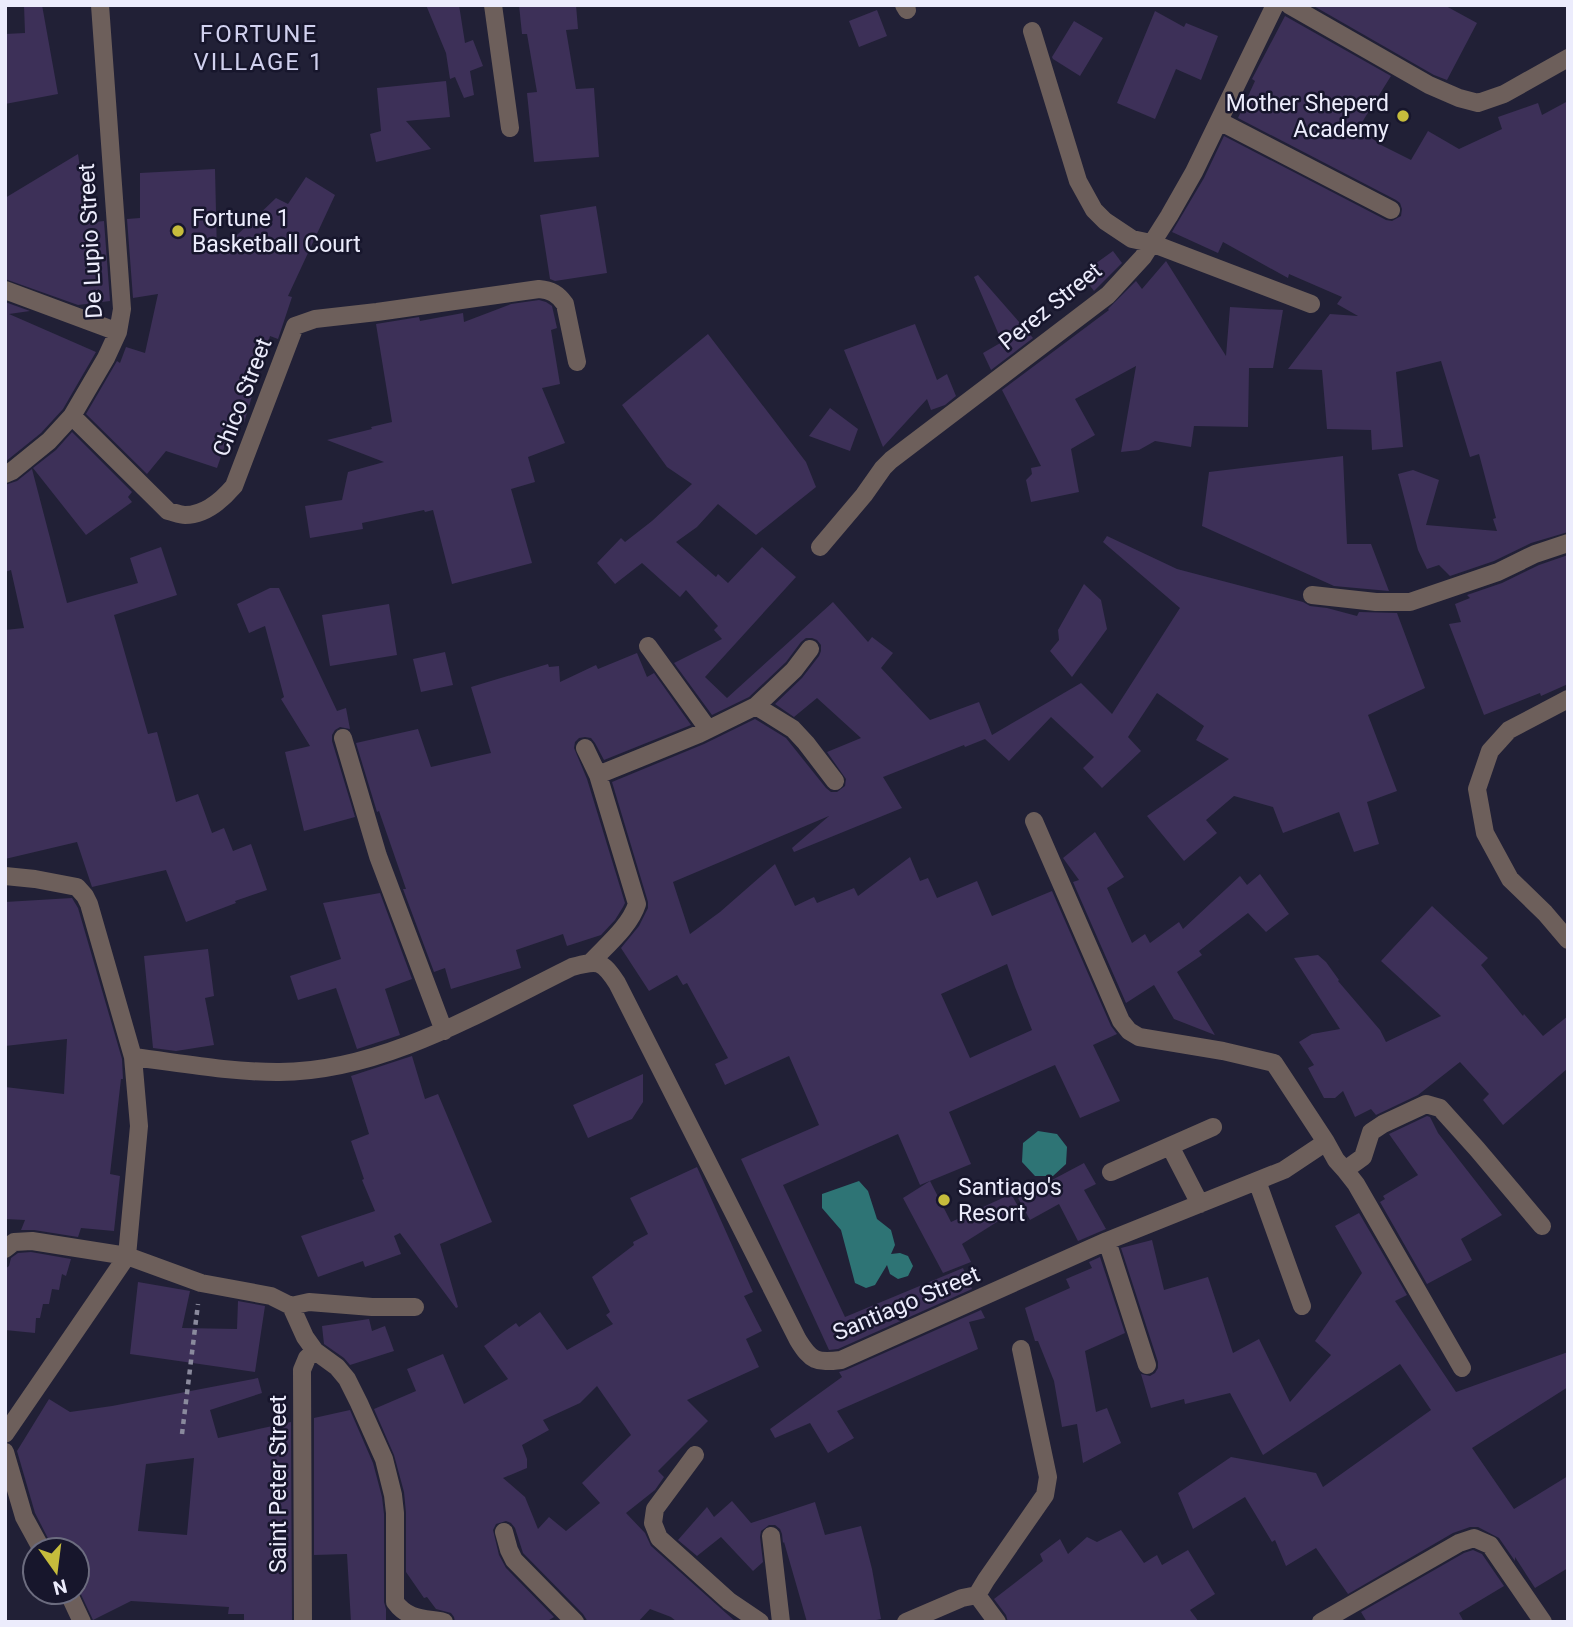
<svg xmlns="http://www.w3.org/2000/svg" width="1573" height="1627" font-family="Roboto,sans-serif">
	<rect width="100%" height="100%" fill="#212036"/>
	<!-- water -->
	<path fill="#2e7475" d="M1038 1131 1057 1134 1067 1147 1066 1164 1053 1176H1035L1022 1162 1023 1143Z
		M859 1181 868 1191 877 1219 891 1230 895 1245 891 1254 900 1253 908 1256 913 1266 908 1276 898 1279 890 1274 887 1265 875 1285 866 1288 855 1283 841 1230 822 1208V1194Z"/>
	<!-- building -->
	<path fill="#3d3058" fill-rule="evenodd" d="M24 5H42L58 94 5 104V34L25 33Z
		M426 5H459L465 43 473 40 483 66 470 71 474 95 464 98 455 77 450 79 446 53Z
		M519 5H576L578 29 566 30 576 89 594 88 599 157 534 162 527 93 537 92 527 34H522Z
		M1312 5H1444L1477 23 1447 80 1434 75Z
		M877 10 887 36 859 47 849 21Z
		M1155 11 1184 27 1186 23 1218 36 1201 80 1176 69 1155 119 1117 103Z
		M1285 16 1391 76 1359 127 1379 144 1411 160 1428 131 1459 149 1502 129 1498 117 1538 103 1542 115 1568 101V532L1531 543 1494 561 1450 576 1439 565 1427 569 1418 550 1398 474 1413 470 1439 480 1426 525 1497 531 1493 519 1496 518 1479 454 1470 457 1441 361 1396 372 1403 447 1372 450 1371 430 1327 429 1322 370 1288 369 1330 314 1358 316 1337 304 1342 297 1289 274 1288 278 1223 242 1218 253 1172 232 1204 178 1224 136 1386 220 1392 221 1401 216 1402 209 1400 203 1396 200 1238 118 1255 81 1252 79Z
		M1074 21 1103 38 1080 76 1053 59 1052 57Z
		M446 81 450 117 406 121 431 149 376 162 370 134 381 131 377 88Z
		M78 154 85 199 94 206 96 222 104 221 110 301 78 305 5 279V198Z
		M215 169 217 254 276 198 288 204 306 177 335 195 288 296 292 297 278 339 270 336 244 423 239 405 217 468 166 451 147 474 86 414 117 361 120 363 126 347 145 353 158 294 133 298 127 219 140 218V173Z
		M596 206 607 273 555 281 550 279 540 215Z
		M1113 251 1122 263 1094 291 1081 274Z
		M1166 261 1226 356 1230 307 1283 310 1273 368H1249L1248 427 1194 426 1191 447 1155 441 1139 450 1121 452 1136 366 1075 399 1095 435 1071 449 1079 492 1031 502 1026 480 1032 474 1031 468 1041 466 1002 390 1109 310 1108 309 1136 281 1142 289Z
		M978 275 1033 338 991 370 983 353 1002 342 974 277Z
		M539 300 546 302 552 306 557 328 551 330 560 384 542 388 565 443 528 457 535 482 511 489 532 563 452 584 433 510 425 512 424 510 362 523 363 529 310 538 305 506 342 500 348 472 384 462 327 440 372 429 371 427 392 422 376 324 419 317 420 321 463 313 464 322 511 304Z
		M5 302 30 311 9 314 96 352 63 409 41 433 5 462Z
		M915 324 937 380 947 374 956 396 945 405 931 410 927 399 883 447 844 350Z
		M708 334 806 462 816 487 756 535 718 504 697 527 676 542 716 577 718 574 728 583 762 547 796 577 705 677 727 698 833 602 868 642 872 637 893 653 881 668 930 720 979 702 992 735 1081 683 1112 714 1180 608 1103 542 1107 536 1177 569 1303 602 1310 606 1327 608 1357 616 1359 612 1397 613 1425 688 1368 715 1397 791 1367 802 1379 844 1354 852 1339 812 1283 833 1273 807 1234 796 1206 820 1217 833 1184 861 1147 816 1229 759 1196 740 1204 726 1157 693 1128 737 1141 751 1102 788 1083 768 1094 757 1051 717 1009 761 985 739 965 747 964 745 883 777 902 808 794 852 792 848 829 816 673 882 690 934 720 912 775 864 795 906 814 897 817 903 854 888 858 896 910 857 920 881 928 878 937 898 977 881 992 916 1052 891 1111 1026 1117 1034 1093 1045 1120 1101 1080 1118 1055 1065 949 1112 971 1164 920 1185 898 1134 783 1185 845 1317 963 1268 972 1289 838 1349 829 1350 741 1159 819 1125 789 1056 725 1085 715 1064 728 1058 687 983 683 985 677 975 649 991 621 948 639 926 648 908V902L612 782 704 744 755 719 786 738 826 788 831 792H837L845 786 846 779 827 752 861 738 817 698 794 717 775 704 802 678 819 656 821 651V645L817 640 812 638H806L801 642 786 662 749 697 712 715 674 663 722 639 714 630 718 626 686 590 680 597 642 563 615 584 597 563 621 538 625 542 652 521 692 484 667 467 622 405ZM1007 964 1015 987 1032 1030 970 1058 941 994Z
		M830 408 858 429 850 451 809 436Z
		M72 432 132 492 128 497 132 502 86 535 33 468 56 450Z
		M1343 456 1347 544H1371L1389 591 1334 586 1202 526 1209 472Z
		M32 469 67 603 138 583 130 558 161 547 177 595 114 615 148 734 157 732 176 802 198 794 212 833 224 828 233 851 251 844 267 890 235 901 236 903 186 922 166 870 92 887 77 842 5 859V630L24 628 11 570 5 572V485L17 481Z
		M1568 555V684L1541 696 1540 693 1484 715 1449 624 1461 622 1455 604 1470 598 1467 595 1502 583 1539 565Z
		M1084 584 1101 600 1107 629 1072 677 1050 651 1059 640 1058 630Z
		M270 588H279L337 711 346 708 350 729 340 727 335 730 332 735V741L355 817 304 831 285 752 310 746 281 699 284 697 265 626 249 633 237 604Z
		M389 604 397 655 330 666 322 615Z
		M445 652 453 685 421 692 413 659Z
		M637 653 647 677 654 673 691 725 604 760 595 743 591 738 585 737 579 738 575 742 574 748 587 779 625 903 623 907 615 920 601 935 567 946 563 934 516 950 521 968 451 989 445 968 434 972 403 889H406L379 811 377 812 356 743 418 729 431 767 491 753 471 687 548 664 549 667 559 666 560 682 596 665 598 669Z
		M1095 832 1124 877 1107 888 1132 943 1145 934 1150 943 1179 922 1183 929 1240 876 1247 885 1260 874 1289 914 1266 932 1248 913 1199 951 1202 955 1177 972 1215 1035 1174 1019 1154 985 1126 1003 1073 882 1079 880 1063 858Z
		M380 893 412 979 385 989 400 1035 357 1049 336 988 298 1000 290 976 341 959 323 903Z
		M72 898 78 908 122 1059 123 1079H121L110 1174 120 1176 114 1231 81 1228 78 1237 34 1230H21L25 1220 5 1219V1087L64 1094 67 1039 5 1046V902Z
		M1432 906 1488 958 1481 965 1523 1016 1524 1014 1543 1036 1568 1016V1068L1503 1125 1483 1100 1489 1094 1460 1062 1418 1095 1376 1115 1371 1109 1355 1117 1343 1091 1335 1098H1324L1308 1068 1314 1065 1299 1042 1312 1034 1340 1029 1294 958 1318 955 1326 962 1339 980 1338 981 1380 1030 1386 1042 1441 1016 1381 961Z
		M208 949 214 996 205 998 214 1045 176 1051 153 1048 144 956Z
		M412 1056 425 1099 438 1094 492 1222 440 1244 458 1307 456 1308 400 1233 394 1236 401 1254 365 1267 363 1261 318 1277 301 1236 375 1211 362 1180 364 1179 351 1141 369 1134 351 1076Z
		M643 1074V1102L632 1119 588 1138 573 1105Z
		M1427 1116 1430 1117 1438 1133 1502 1215 1461 1239 1472 1260 1427 1284 1380 1202 1385 1199 1383 1196 1418 1175 1389 1134Z
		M1084 1163 1096 1184 1084 1190 1106 1229 1078 1241 1059 1204 1030 1220 1018 1198Z
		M697 1167 753 1292 744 1296 762 1331 746 1339 759 1367 687 1400 708 1421 658 1471 664 1477 655 1490 626 1513 645 1533 651 1546 736 1622H677L671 1617 650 1609 638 1622H588L583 1614 523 1553 515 1528 511 1523 506 1521 496 1524 493 1530 499 1555 506 1568 554 1617 546 1622H455L454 1617 451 1613 436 1609 427 1597 424 1598 406 1572V1513L404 1492 394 1455 374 1409 416 1391 407 1369 443 1354 464 1404 508 1379 484 1346 516 1323 519 1327 540 1312 567 1350 613 1324 606 1315 610 1312 592 1277 634 1245 633 1242 648 1234 630 1198ZM597 1386 631 1435 582 1483 600 1503 566 1531 549 1517 538 1529 525 1497 503 1478 527 1468V1459L522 1445 549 1430 543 1420 580 1403Z
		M930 1181 951 1222 1011 1194 1019 1208 962 1244 971 1262 943 1273 903 1198Z
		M1359 1213 1407 1295 1395 1301 1456 1392 1568 1352V1387L1472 1448 1514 1509 1568 1476V1568L1535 1588 1515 1557V1561L1499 1538 1478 1527H1470L1453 1533 1348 1594 1316 1548 1286 1566 1275 1540 1272 1542 1245 1497 1193 1529 1178 1493 1231 1457 1316 1473 1323 1487 1431 1410 1400 1364 1263 1455 1230 1393 1185 1404 1184 1399 1151 1408 1141 1374 1150 1376 1155 1373 1158 1368V1362L1121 1248 1152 1240 1164 1290 1208 1277 1233 1353 1259 1339 1290 1402 1331 1355 1315 1341 1362 1273 1335 1226Z
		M31 1252 71 1259 66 1276 62 1274 59 1290 52 1289 49 1304H43L40 1318H36L35 1333 5 1330V1269L9 1266 11 1258 18 1253Z
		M1100 1257 1125 1333 1085 1351 1096 1412 1107 1408 1121 1443 1083 1463 1077 1424 1062 1427 1054 1381 1038 1341H1035L1025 1308 1070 1288 1066 1279 1092 1268 1089 1262Z
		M138 1282 190 1291 182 1328 237 1329 238 1301 265 1306 255 1372 130 1354Z
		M981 1310 985 1318 969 1322 978 1349 837 1411 854 1438 828 1453 810 1423 775 1438 770 1429 842 1377 839 1372 846 1370Z
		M369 1319 372 1331 385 1326 394 1351 350 1365 344 1358 324 1344 322 1326Z
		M258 1378 262 1393 210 1410 218 1438 291 1422 292 1622H244V1614H228L229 1607 131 1601 93 1620 77 1586V1550H54L35 1513 17 1451 49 1399 70 1412 112 1406ZM194 1458 187 1535 138 1531 146 1464Z
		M350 1410 373 1463 382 1497 384 1514V1602L386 1609V1622H351L347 1554 314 1555V1418Z
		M732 1501 751 1523 815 1502 825 1535 861 1526 872 1569 881 1619 867 1622H807L784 1542 783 1543 782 1534 780 1529 775 1525H769L761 1531 760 1537 763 1562 753 1571 721 1537 697 1556 678 1540 707 1507 714 1517Z
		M1121 1530 1144 1563 1157 1555 1162 1565 1188 1550 1215 1594 1190 1610 1199 1622H1008L1006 1615 994 1599 1043 1561 1040 1554 1060 1539 1068 1554 1087 1537 1097 1542Z
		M1473 1550 1482 1554 1504 1586 1459 1613 1464 1622H1367L1361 1612 1464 1553Z"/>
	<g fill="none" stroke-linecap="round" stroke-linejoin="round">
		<!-- path -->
		<path stroke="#8a8a9d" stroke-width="4.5" stroke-dasharray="5 5" stroke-linecap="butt" d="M182 1434 198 1304"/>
		<!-- minor -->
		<path stroke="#6d5f5b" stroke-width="18" d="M493 5 510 128
			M904 5 907 10
			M1289 5 1429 85 1459 98 1478 103 1504 94 1568 58
			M1032 31 1078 181 1094 210 1105 221 1132 239 1151 243 1311 304
			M1219 121 1391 210
			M5 290 118 332
			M72 416 168 511C173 512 180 515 185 515 205 515 222 500 234 486L295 326 315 319 377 312 539 289C551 290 558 294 565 304L577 362
			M5 474 12 471 49 441 72 416 106 358 118 332 122 309 100 5
			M820 547 864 495 883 468 891 460 1108 295 1143 257 1169 216 1194 172 1275 5
			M1312 595 1376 602H1410L1498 572 1535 554 1568 543
			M648 646 708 729
			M1568 699 1509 730 1490 751 1477 789 1485 833 1510 879 1545 913 1568 940
			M756 706 793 729 806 743 835 781
			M343 738 378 856 444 1031
			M585 748 598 775 637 904C630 926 607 945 591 962
			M598 775 699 734 756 706 794 670 810 649
			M5 876 35 879 77 887 85 896 89 904 133 1057 139 1126 127 1256 5 1434
			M133 1057C181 1063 229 1072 277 1072 380 1073 483 1011 572 967 598 960 602 960 617 983L798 1340C811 1361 816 1363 841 1360L1107 1241 1284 1170 1326 1142 1274 1063 1223 1051 1139 1037 1129 1031 1121 1021 1034 821
			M1326 1142 1336 1160 1345 1170
			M1170 1146 1200 1204
			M1111 1172 1213 1127
			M1257 1181 1302 1306
			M1107 1241 1147 1365
			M5 1249 14 1242 32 1241 127 1256 201 1283 271 1296 291 1306 305 1337 315 1351 337 1367 347 1379 359 1403 384 1459 393 1495 395 1513V1602C408 1620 424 1618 444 1622
			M291 1306 309 1302 372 1307H415
			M1462 1368 1356 1184 1345 1170 1363 1157 1371 1132 1383 1124 1426 1104 1440 1108 1477 1149 1542 1226
			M5 1452 24 1517 42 1550
			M695 1455 655 1509 653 1523 659 1538 729 1601 760 1622
			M504 1532 509 1550 514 1560 575 1622
			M771 1536 781 1622
			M68 1592 82 1622
			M977 1595 986 1580 1045 1495 1048 1477 1021 1349
			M977 1595 997 1622
			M303 1622 302 1370 307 1358 315 1351
			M906 1622 962 1598 977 1595
			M1321 1622 1459 1543 1474 1538 1490 1545 1543 1622"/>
	</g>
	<!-- markers -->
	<g fill="#c6bc3c" stroke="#17162c" stroke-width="2.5">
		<circle cx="1403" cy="116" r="7"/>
		<circle cx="178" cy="231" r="7"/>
		<circle cx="944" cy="1200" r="7"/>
	</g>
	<g text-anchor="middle" stroke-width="5" stroke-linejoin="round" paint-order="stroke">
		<!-- poi labels -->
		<g font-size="23" fill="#ececfc" stroke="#17162c" text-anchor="start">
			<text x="1389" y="111" text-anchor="end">Mother Sheperd<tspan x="1389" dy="26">Academy</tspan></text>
			<text x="192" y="226">Fortune 1<tspan x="192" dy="26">Basketball Court</tspan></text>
			<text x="958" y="1195">Santiago's<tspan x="958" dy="26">Resort</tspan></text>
		</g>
		<!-- street labels -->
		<g font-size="23" fill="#ececfc" stroke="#17162c">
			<text transform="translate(90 241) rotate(-93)" y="8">De Lupio Street</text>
			<text transform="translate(1050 306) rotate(-39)" y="8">Perez Street</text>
			<text transform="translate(242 397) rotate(-69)" y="8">Chico Street</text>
			<text transform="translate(906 1303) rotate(-23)" y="8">Santiago Street</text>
			<text transform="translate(278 1484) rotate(-90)" y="8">Saint Peter Street</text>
		</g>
		<!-- neighbourhood labels -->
		<g font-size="24" letter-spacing="2" fill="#d1d1ef" stroke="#17162c">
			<text x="259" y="42">FORTUNE<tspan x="259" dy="28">VILLAGE 1</tspan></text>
		</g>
	</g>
	<!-- border -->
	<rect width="1573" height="1627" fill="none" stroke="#ececfc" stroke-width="14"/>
	<!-- north arrow -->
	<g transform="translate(56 1571) rotate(166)"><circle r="33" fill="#17162c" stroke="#6c6c7f" stroke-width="2"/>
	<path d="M0-5L12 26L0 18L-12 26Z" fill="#c6bc3c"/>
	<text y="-10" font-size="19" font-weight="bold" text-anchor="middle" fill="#ececfc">N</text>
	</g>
</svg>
